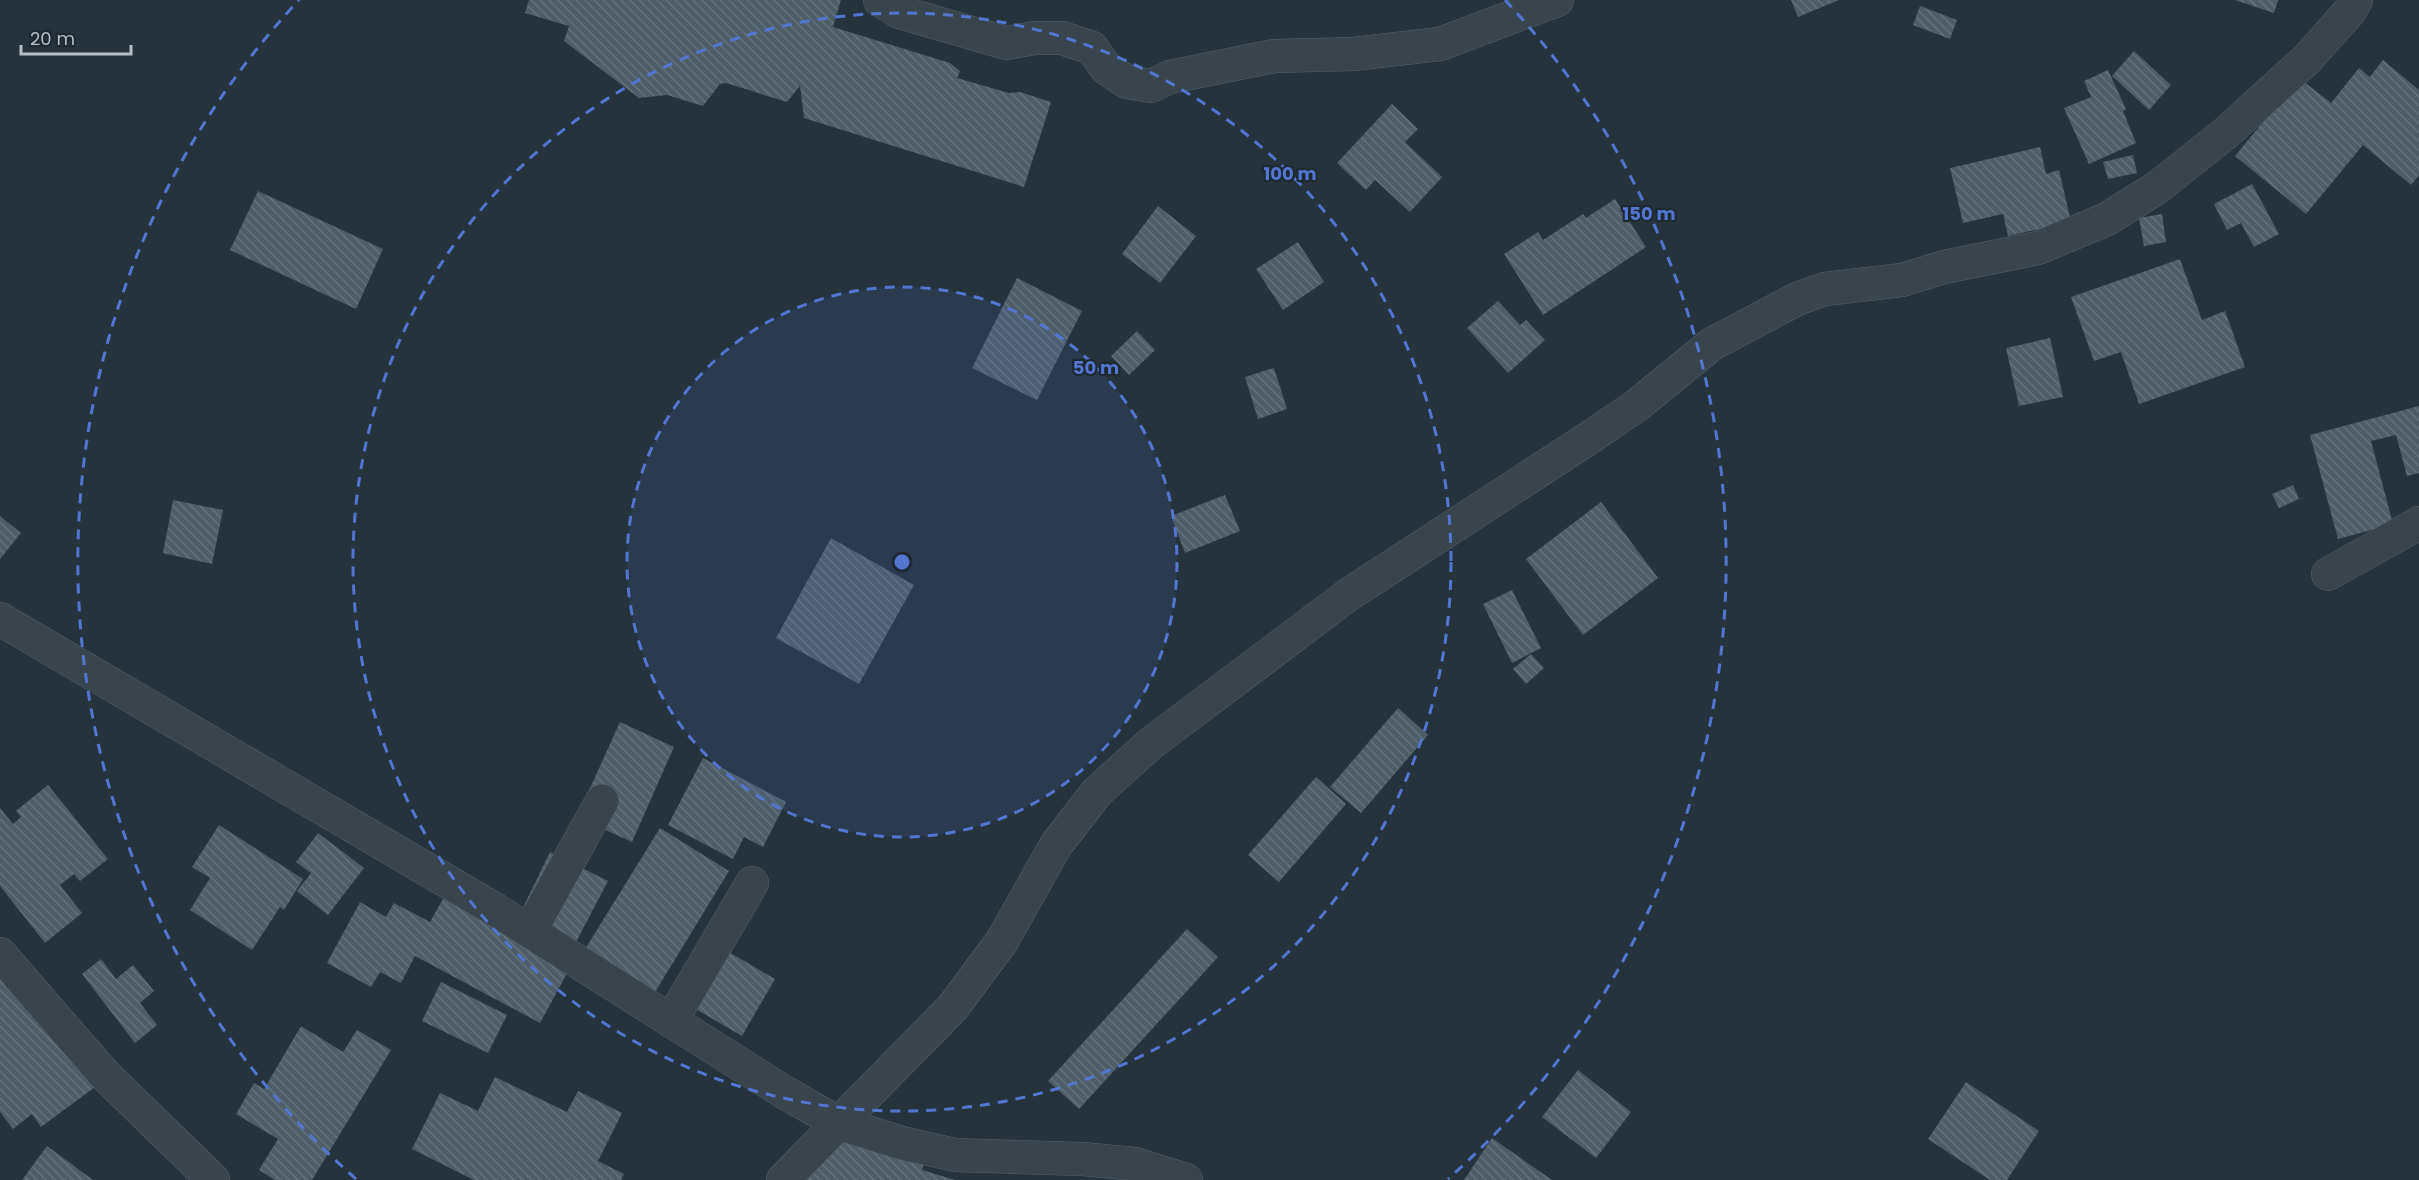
<svg xmlns="http://www.w3.org/2000/svg" width="2419" height="1180" font-family="Poppins,sans-serif">
	<defs>
		<pattern id="building-back-hatch" width="6" height="6" patternUnits="userSpaceOnUse" patternTransform="scale(1.5)"><rect width="6" height="6" fill="#4e5d67"/><path d="M-1 5l2 2M0 0l6 6M5-1l2 2" fill="none" stroke="#65727b"/></pattern>
	</defs>
	<rect width="100%" height="100%" fill="#26333d"/>
	<!-- building -->
	<path fill="url(#building-back-hatch)" d="M529 0H841L833 27 950 63 960 71 957 78 1009 93 1020 92 1051 102 1024 187 804 118 800 86 787 102 726 83 720 84 703 106 667 95 639 98 564 41 569 26 525 13Z
		M1791 0H1839L1798 17Z
		M2235 0H2278L2274 13Z
		M1920 6 1957 20 1950 39 1913 25Z
		M2134 51 2171 85 2149 110 2112 76Z
		M2383 60 2419 90V175L2411 185 2363 145 2306 214 2235 156 2299 78 2331 103 2359 68 2370 77Z
		M2108 70 2126 109 2123 111 2136 143 2089 164 2064 108 2091 97 2084 81Z
		M1392 104 1418 129 1405 142 1442 177 1410 212 1375 180 1366 190 1337 163Z
		M2040 147 2046 174 2059 170 2071 222 2008 236 2003 214 1963 223 1950 168Z
		M2133 155 2137 173 2108 179 2103 162Z
		M2252 184 2279 234 2254 247 2241 223 2227 230 2214 204Z
		M258 191 383 249 356 309 230 250Z
		M1615 199 1646 247 1543 315 1504 254 1538 232 1543 240 1583 214 1586 218Z
		M1158 206 1196 236 1160 283 1122 254Z
		M2162 214 2166 242 2144 246 2139 218Z
		M1298 242 1324 282 1283 310 1256 269Z
		M2180 259 2202 320 2225 311 2245 367 2139 404 2121 352 2094 361 2071 297Z
		M1017 278 1082 311 1037 400 972 368Z
		M1498 301 1520 325 1526 320 1545 340 1508 373 1467 328Z
		M1137 331 1155 350 1129 375 1111 356Z
		M2050 338 2063 397 2019 406 2006 348Z
		M1274 368 1287 409 1258 419 1245 377Z
		M2419 406V473L2407 476 2396 435 2371 441 2393 524 2338 539 2310 435Z
		M2293 485 2299 499 2279 508 2272 494Z
		M1225 495 1240 531 1185 553 1171 516Z
		M173 500 223 510 212 564 163 553Z
		M1601 502 1658 578 1583 635 1526 559Z
		M0 516 21 533 0 559Z
		M831 538 914 585 859 684 776 638Z
		M1512 590 1541 648 1512 663 1483 604Z
		M1531 654 1544 668 1526 684 1513 669Z
		M1398 708 1428 735 1361 813 1330 787Z
		M620 722 674 747 632 842 577 817Z
		M703 758 786 802 763 847 744 837 733 859 668 825Z
		M1316 777 1346 804 1279 882 1248 855Z
		M48 785 108 859 80 881 74 874 60 885 82 913 45 943 0 886V808L13 824 21 817 16 811Z
		M219 825 303 879 284 910 280 907 252 950 190 910 210 878 192 867Z
		M660 828 729 871 652 997 582 954Z
		M318 833 364 868 328 915 297 891 311 873 296 862Z
		M550 852 608 881 574 946 518 918Z
		M444 897 571 966 540 1023 415 956 401 983 380 972 371 987 327 963 360 902 386 917 394 903 430 922Z
		M1187 929 1218 957 1079 1109 1048 1081Z
		M720 947 775 979 742 1036 687 1004Z
		M101 959 116 979 133 965 154 991 140 1003 157 1025 135 1043 82 974Z
		M0 963 99 1084 41 1127 32 1114 13 1129 0 1112Z
		M441 982 507 1015 488 1053 422 1021Z
		M301 1026 343 1052 357 1030 391 1050 312 1180H275L259 1170 278 1139 236 1114 254 1083 264 1089Z
		M1578 1070 1631 1112 1596 1158 1542 1117Z
		M495 1077 567 1112 578 1091 622 1113 598 1161 624 1174 621 1180H474L412 1149 440 1093 478 1111Z
		M1966 1082 2039 1131 2007 1180H1990L1928 1139Z
		M818 1135 924 1163 922 1170 955 1180H806Z
		M1492 1138 1552 1180H1464Z
		M47 1146 93 1180H22Z"/>
	<g fill="none" stroke-linecap="round" stroke-linejoin="round">
		<defs>
			<path id="minor" d="M880 0 899 12 1006 43 1035 38H1062L1092 48 1106 68 1127 82 1151 86 1170 77 1274 56 1353 54 1440 44 1557 0
				M2328 574 2419 523
				M0 619 496 910 784 1092 838 1123 902 1143 955 1155 1082 1159 1135 1164 1186 1180
				M530 931 602 801
				M0 954 104 1074 213 1180
				M671 1021 752 883
				M783 1180 953 1007 1002 941 1056 845 1097 792 1150 744 1348 595 1589 438 1636 406 1712 344 1797 299 1825 289 1902 280 1944 267 2038 248 2107 219 2158 187 2227 132 2307 59 2349 12 2356 0"/>
		</defs>
		<!-- minor casing -->
		<use href="#minor" stroke="#57626b" stroke-width="34"/>
		<!-- minor -->
		<use href="#minor" stroke="#39444d" stroke-width="33"/>
	</g>
	<!-- distance rings -->
	<circle cx="902" cy="562" r="275" fill="#5276d2" fill-opacity=".12"/>
	<g fill="none" stroke="#5276d2" stroke-width="3" stroke-dasharray="10 8">
		<circle cx="902" cy="562" r="275"/>
		<circle cx="902" cy="562" r="549"/>
		<path d="M356 1179A824 824 0 0 1 299 0M1505 0A824 824 0 0 1 1448 1179"/>
	</g>
	<circle cx="902" cy="562" r="9" fill="#5276d2" stroke="#1e2932" stroke-width="3"/>
	<g font-size="18" text-anchor="middle" font-weight="bold" fill="#5276d2" stroke="#1e2932" stroke-width="4.5" stroke-linejoin="round" paint-order="stroke">
		<text x="1290" y="180">100 m</text>
		<text x="1649" y="220">150 m</text>
		<text x="1096" y="374">50 m</text>
	</g>
	<!-- scale -->
	<path d="M21 45v9h110v-9" fill="none" stroke="#b5bfc8" stroke-width="3"/>
	<text x="30" y="45" font-size="18" fill="#b5bfc8" stroke="#1e2932" stroke-width="4.5" paint-order="stroke">20 m</text>
</svg>
